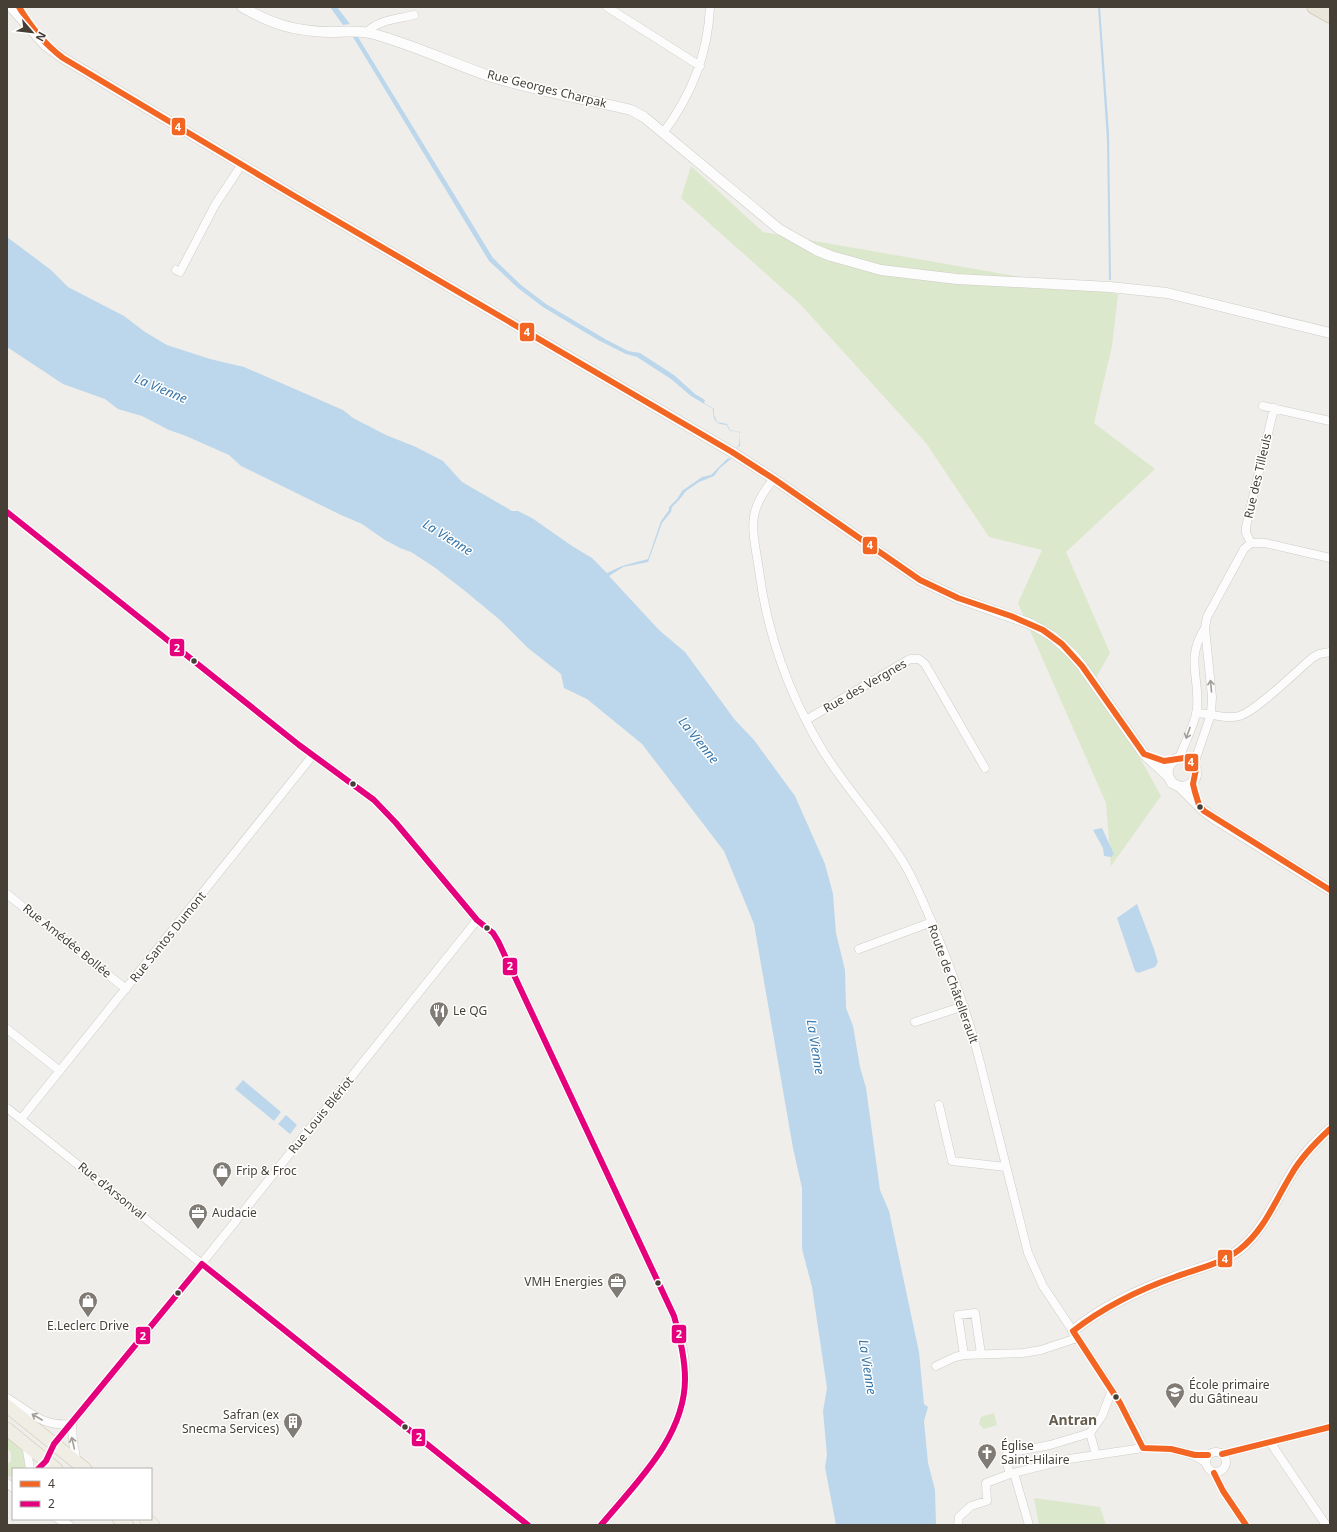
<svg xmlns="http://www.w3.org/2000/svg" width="1337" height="1532" font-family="'Noto Sans',sans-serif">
	<rect width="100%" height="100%" fill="#efeeea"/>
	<!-- green -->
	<path fill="#dce8cb" d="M691 166 763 232 1118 294 1112 346 1094 423 1155 469 1066 552 1110 653 1096 678 1161 796 1111 866 1106 803 1018 603 1042 550 989 537 926 443 800 304 681 198Z
		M994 1413 997 1425 984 1429 979 1424 981 1417Z
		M7 1437C16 1445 31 1455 24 1469H13V1477L7 1476V1464L11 1461V1453L7 1448Z
		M1034 1498 1100 1507 1106 1525H1039Z"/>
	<!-- water -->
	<path fill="#bcd7eb" d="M330 7H337L350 24 343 25Z
		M1098 7H1100L1109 133 1111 280H1109L1107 140Z
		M353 37H358L493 258 521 285 546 304 605 339 628 351 640 353 674 375 695 394 705 400 704 403 714 409V415L717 422 727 424 730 430 740 432V446L736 448 739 445 740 433C734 429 730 435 727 425 716 424 713 421 713 409L691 396 671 379 637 357 626 354 598 340 543 307 518 288 489 261Z
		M7 237 51 270 68 287 124 316 145 332 167 345 210 359 244 367 343 410 353 418 386 435 416 447 443 461 462 482 512 511H518L532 518 572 546 592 558 607 573 622 566 648 559 661 521 669 510V507L677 499 682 491 702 477 711 475 727 459 732 458 720 468 714 476 699 482 686 491 679 500 672 507 671 512 662 523 648 562 623 567 609 576 659 630 685 652 735 720 754 740 795 796 825 864 833 894 836 933 845 970 846 1008 853 1026 860 1067 866 1088 880 1190 889 1211 919 1352 924 1404 928 1407 924 1421 928 1463 935 1490 936 1525H836L825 1467 827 1455 823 1411 827 1388 812 1287 802 1249V1188L793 1148 754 924 724 851 642 744 587 699 564 688 561 674 528 648 500 620 465 591 434 567 411 552 400 548 385 540 362 524 341 515 241 466 229 455 186 436 169 430 142 416 118 409 105 399 63 384 7 347Z
		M1102 828 1114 854 1111 857 1104 856 1103 848 1093 830Z
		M1137 904 1154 949 1158 962 1155 967 1138 973 1135 971 1117 918Z
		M243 1080 281 1112 274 1121 235 1089Z
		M286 1115 297 1125 290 1134 278 1124Z"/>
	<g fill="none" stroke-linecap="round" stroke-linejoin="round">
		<defs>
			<path id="minor" d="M607 7 700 66
				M367 32C378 20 398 19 414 15
				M663 133C691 96 708 54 710 7
				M176 270 180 272 215 205 242 164
				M1263 406 1330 421
				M774 479C745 512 753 530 759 570 767 633 790 696 823 751 846 788 876 820 900 857 914 878 923 902 933 925 944 952 955 980 964 1008 976 1041 983 1076 992 1110 1004 1157 1016 1205 1028 1253L1043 1286 1112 1390 1136 1431 1143 1448C1165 1448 1186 1449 1205 1462
				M7 512 299 745 374 800 396 823 477 920 493 933 498 941 674 1316C709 1414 658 1455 601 1525
				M1251 543 1246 533V527L1274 408
				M1196 713C1210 713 1226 720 1239 716 1254 713 1298 670 1312 658L1319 654 1330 652
				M806 720 910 659H919L925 664 985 768
				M1179 758C1184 745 1196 721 1197 709 1200 677 1185 659 1205 628
				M1194 764 1211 714 1212 697 1205 628 1207 617 1244 549 1251 543H1265L1330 558
				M7 894 126 989
				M859 949 932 922
				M915 1022 964 1006
				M7 1029 60 1071
				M939 1105 952 1161 1006 1167
				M7 1108 528 1525
				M21 1119 313 755
				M981 1354 975 1313 958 1315 964 1355 1023 1353 1041 1350 1077 1338
				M936 1366 955 1357 964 1355
				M1112 1390 1102 1416 1090 1433 1050 1445 1008 1453 1005 1457 1010 1474 1069 1459 1143 1448
				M7 1398C31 1412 41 1427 72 1424
				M72 1424 73 1442 77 1463
				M1090 1433 1096 1455
				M1270 1442 1326 1525
				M26 1444 30 1469
				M1206 1462a10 10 0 1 1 20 0a10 10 0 1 1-20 0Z
				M1222 1454 1330 1427
				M38 1469 46 1461 54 1444 146 1333 477 920
				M1014 1473 1029 1525
				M1214 1473 1223 1491 1246 1525
				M7 1483 13 1488
				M58 1519 69 1525
				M958 1525 959 1517 971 1506 987 1501 986 1483 1010 1474"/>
			<path id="tertiary" d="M11 7 45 45 63 58 291 194 732 452 774 479 920 580 958 598 1031 624 1052 636 1072 654 1082 666 1144 754 1168 776 1172 783 1180 787 1204 811 1215 819 1330 890
				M242 7C272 24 293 31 328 32 342 32 355 30 370 33 412 44 451 63 492 77 537 91 585 99 631 110L644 117 779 229 816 250 831 256 881 270 957 279 1110 287 1167 293 1330 333
				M1168 776C1167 770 1168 765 1173 761 1192 745 1210 786 1180 787
				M1073 1331C1102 1306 1141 1289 1177 1276 1198 1268 1221 1263 1239 1250 1266 1229 1278 1193 1297 1165 1306 1151 1318 1140 1330 1129"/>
			<path id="primary" d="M7 1406 85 1469
				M7 1429 56 1469
				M119 1519 127 1525
				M146 1519 153 1525"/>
			<path id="motorway" d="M1314 7 1330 16"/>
		</defs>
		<!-- minor casing -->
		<use href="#minor" stroke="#cdccc7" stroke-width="9"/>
		<!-- tertiary casing -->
		<use href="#tertiary" stroke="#cdccc7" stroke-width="11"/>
		<!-- primary casing -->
		<use href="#primary" stroke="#d0cab8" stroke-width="14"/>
		<!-- motorway casing -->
		<use href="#motorway" stroke="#c5bba6" stroke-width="15"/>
		<!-- minor -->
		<use href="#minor" stroke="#fdfcfc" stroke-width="8"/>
		<!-- tertiary -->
		<use href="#tertiary" stroke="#fdfcfc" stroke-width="10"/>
		<!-- primary -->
		<use href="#primary" stroke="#f0ede4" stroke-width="13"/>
		<!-- motorway -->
		<use href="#motorway" stroke="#eae6da" stroke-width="14"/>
		<defs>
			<path id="bus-1" d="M19 7C31 27 44 44 63 58L291 194 732 452 774 479 920 580 958 598 1011 616 1043 630 1062 644 1082 666 1144 754 1164 761 1184 758 1193 763 1196 769 1193 784 1195 792 1199 805 1204 811 1330 890
				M1073 1331C1104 1307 1138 1290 1175 1277 1196 1269 1221 1264 1239 1250 1264 1231 1275 1201 1291 1175 1301 1157 1315 1143 1330 1129
				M1073 1331 1120 1403 1143 1448 1171 1449 1195 1455H1208
				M1222 1454 1330 1427
				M1214 1473 1223 1491 1246 1525"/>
			<path id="bus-2" d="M7 512 299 745 374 800 396 823 477 920 493 933 498 941 674 1316C680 1337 685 1357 685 1379 685 1437 635 1484 601 1525
				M38 1469 46 1461 54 1444 202 1264 528 1525"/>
		</defs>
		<!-- bus-1 casing -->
		<use href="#bus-1" stroke="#fff" stroke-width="9"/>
		<!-- bus-2 casing -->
		<use href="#bus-2" stroke="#fff" stroke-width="9"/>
		<!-- bus-1 -->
		<use href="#bus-1" stroke="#f26522" stroke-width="6"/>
		<!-- bus-2 -->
		<use href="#bus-2" stroke="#e5007d" stroke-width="6"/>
	</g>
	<!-- one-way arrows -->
	<defs><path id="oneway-shaft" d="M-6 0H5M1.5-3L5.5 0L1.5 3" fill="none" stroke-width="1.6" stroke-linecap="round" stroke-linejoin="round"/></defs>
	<g stroke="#a19e99">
		<use href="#oneway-shaft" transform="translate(1211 686) rotate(-95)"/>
		<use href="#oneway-shaft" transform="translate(1188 733) rotate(110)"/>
		<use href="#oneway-shaft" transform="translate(37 1417) rotate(-150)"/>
		<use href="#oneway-shaft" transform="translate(73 1443) rotate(-103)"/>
	</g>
	<!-- icons -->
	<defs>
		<symbol id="restaurant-pin" viewBox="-11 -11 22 30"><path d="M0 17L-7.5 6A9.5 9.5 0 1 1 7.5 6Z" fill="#807c75" stroke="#fff"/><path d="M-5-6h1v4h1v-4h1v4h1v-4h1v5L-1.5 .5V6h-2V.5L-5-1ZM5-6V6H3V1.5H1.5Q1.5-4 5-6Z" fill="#fff"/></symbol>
		<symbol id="shop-pin" viewBox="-11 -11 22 30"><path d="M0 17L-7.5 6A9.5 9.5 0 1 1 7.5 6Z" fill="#807c75" stroke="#fff"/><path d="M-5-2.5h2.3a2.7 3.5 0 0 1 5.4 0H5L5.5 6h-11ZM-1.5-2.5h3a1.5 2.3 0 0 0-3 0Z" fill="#fff"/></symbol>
		<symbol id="office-pin" viewBox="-11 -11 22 30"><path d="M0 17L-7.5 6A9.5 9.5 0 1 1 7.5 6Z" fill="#807c75" stroke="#fff"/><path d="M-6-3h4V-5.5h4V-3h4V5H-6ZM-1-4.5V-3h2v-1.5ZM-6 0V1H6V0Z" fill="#fff"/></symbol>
		<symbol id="school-pin" viewBox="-11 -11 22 30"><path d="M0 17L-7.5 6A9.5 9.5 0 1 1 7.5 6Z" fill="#807c75" stroke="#fff"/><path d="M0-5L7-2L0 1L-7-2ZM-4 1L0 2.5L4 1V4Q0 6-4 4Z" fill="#fff"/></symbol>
		<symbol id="building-pin" viewBox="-11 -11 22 30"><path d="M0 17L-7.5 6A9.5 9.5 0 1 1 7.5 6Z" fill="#807c75" stroke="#fff"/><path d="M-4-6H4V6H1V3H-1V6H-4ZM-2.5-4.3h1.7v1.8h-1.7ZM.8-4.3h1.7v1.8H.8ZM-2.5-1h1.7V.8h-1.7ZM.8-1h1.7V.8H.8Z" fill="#fff"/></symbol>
		<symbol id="church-pin" viewBox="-11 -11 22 30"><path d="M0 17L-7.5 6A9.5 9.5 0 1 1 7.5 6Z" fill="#807c75" stroke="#fff"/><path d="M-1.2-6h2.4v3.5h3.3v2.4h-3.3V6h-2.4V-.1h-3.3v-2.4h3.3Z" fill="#fff"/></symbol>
	</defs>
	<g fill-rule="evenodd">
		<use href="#restaurant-pin" x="428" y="1000" width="22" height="30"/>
		<use href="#shop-pin" x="211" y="1160" width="22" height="30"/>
		<use href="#office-pin" x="187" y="1202" width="22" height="30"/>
		<use href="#office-pin" x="606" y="1271" width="22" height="30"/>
		<use href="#shop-pin" x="77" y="1290" width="22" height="30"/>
		<use href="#school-pin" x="1164" y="1381" width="22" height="30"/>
		<use href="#building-pin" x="282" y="1411" width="22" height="30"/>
		<use href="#church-pin" x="976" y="1442" width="22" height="30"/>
	</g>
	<!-- markers -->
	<g fill="#453f36" stroke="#fff" stroke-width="1.5">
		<circle cx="194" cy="661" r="3.5"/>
		<circle cx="353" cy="784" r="3.5"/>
		<circle cx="1200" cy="807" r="3.5"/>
		<circle cx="487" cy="928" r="3.5"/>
		<circle cx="658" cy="1283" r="3.5"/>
		<circle cx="178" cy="1293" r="3.5"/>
		<circle cx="1116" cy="1397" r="3.5"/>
		<circle cx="405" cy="1427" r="3.5"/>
	</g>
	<g text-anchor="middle" stroke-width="3" stroke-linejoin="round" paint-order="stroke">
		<!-- street labels -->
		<g font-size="12" fill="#453f36" stroke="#fff">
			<text transform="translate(547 89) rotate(14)" y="4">Rue Georges Charpak</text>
			<text transform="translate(1258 476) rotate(-77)" y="4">Rue des Tilleuls</text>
			<text transform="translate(865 686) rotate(-30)" y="4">Rue des Vergnes</text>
			<text transform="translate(168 937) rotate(-51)" y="4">Rue Santos Dumont</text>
			<text transform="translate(67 941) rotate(39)" y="4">Rue Amédée Bollée</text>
			<text transform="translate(953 984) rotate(70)" y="4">Route de Châtellerault</text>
			<text transform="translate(321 1115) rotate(-51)" y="4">Rue Louis Blériot</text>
			<text transform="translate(112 1191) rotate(39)" y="4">Rue d'Arsonval</text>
		</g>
		<!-- poi labels -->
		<g font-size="12" fill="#453f36" stroke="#fff" text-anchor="start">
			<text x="453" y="1015">Le QG</text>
			<text x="236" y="1175">Frip &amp; Froc</text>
			<text x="212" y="1217">Audacie</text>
			<text x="603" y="1286" text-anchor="end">VMH Energies</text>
			<text x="88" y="1330" text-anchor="middle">E.Leclerc Drive</text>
			<text x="1189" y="1389">École primaire<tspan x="1189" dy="14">du Gâtineau</tspan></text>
			<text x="279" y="1419" text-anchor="end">Safran (ex<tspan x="279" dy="14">Snecma Services)</tspan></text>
			<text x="1001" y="1450">Église<tspan x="1001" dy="14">Saint-Hilaire</tspan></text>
		</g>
		<!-- water labels -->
		<g font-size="13" font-style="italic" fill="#3676aa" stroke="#fff">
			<text transform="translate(161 388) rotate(23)" y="5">La Vienne</text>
			<text transform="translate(448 537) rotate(32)" y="5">La Vienne</text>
			<text transform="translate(699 740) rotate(51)" y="5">La Vienne</text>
			<text transform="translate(816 1047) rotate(81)" y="5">La Vienne</text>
			<text transform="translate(868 1367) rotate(81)" y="5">La Vienne</text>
		</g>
		<!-- quarter labels -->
		<g font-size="14" font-weight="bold" fill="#675d4e" stroke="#fff">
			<text x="1073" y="1425">Antran</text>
		</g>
	</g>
	<g stroke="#fff" stroke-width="1.5">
		<rect x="171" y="117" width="15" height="19" rx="4" fill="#f26522"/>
		<rect x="519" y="322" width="16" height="20" rx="4" fill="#f26522"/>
		<rect x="862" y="536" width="16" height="19" rx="4" fill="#f26522"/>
		<rect x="169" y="638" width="16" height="19" rx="4" fill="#e5007d"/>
		<rect x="1184" y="753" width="15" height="19" rx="4" fill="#f26522"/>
		<rect x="502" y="957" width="16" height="19" rx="4" fill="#e5007d"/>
		<rect x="1217" y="1249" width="16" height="19" rx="4" fill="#f26522"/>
		<rect x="671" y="1324" width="16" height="20" rx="4" fill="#e5007d"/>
		<rect x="135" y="1326" width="16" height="19" rx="4" fill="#e5007d"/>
		<rect x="411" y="1428" width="15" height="19" rx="4" fill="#e5007d"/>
	</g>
	<g font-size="11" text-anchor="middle" font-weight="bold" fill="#fff">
		<text x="178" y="131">4</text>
		<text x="527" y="336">4</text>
		<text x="870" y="549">4</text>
		<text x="177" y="652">2</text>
		<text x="1191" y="766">4</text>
		<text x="510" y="970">2</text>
		<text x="1225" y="1263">4</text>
		<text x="679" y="1338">2</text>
		<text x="143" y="1340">2</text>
		<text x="419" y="1441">2</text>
	</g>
	<!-- border -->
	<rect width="1337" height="1532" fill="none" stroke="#453f36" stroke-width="16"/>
	<!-- legend -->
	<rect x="12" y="1468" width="140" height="52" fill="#ffffff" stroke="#b5b2af"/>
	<rect x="20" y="1481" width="20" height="6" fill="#f26522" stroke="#b5b2af"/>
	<text x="48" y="1488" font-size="12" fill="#453f36">4</text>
	<rect x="20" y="1501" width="20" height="6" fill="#e5007d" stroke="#b5b2af"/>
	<text x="48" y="1508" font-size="12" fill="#453f36">2</text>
	<!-- north arrow -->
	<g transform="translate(32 32) rotate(118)" stroke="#ffffff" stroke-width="3" paint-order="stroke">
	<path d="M0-3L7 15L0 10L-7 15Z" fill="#453f36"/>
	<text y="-6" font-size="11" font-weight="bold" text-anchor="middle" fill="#453f36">N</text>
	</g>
</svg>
